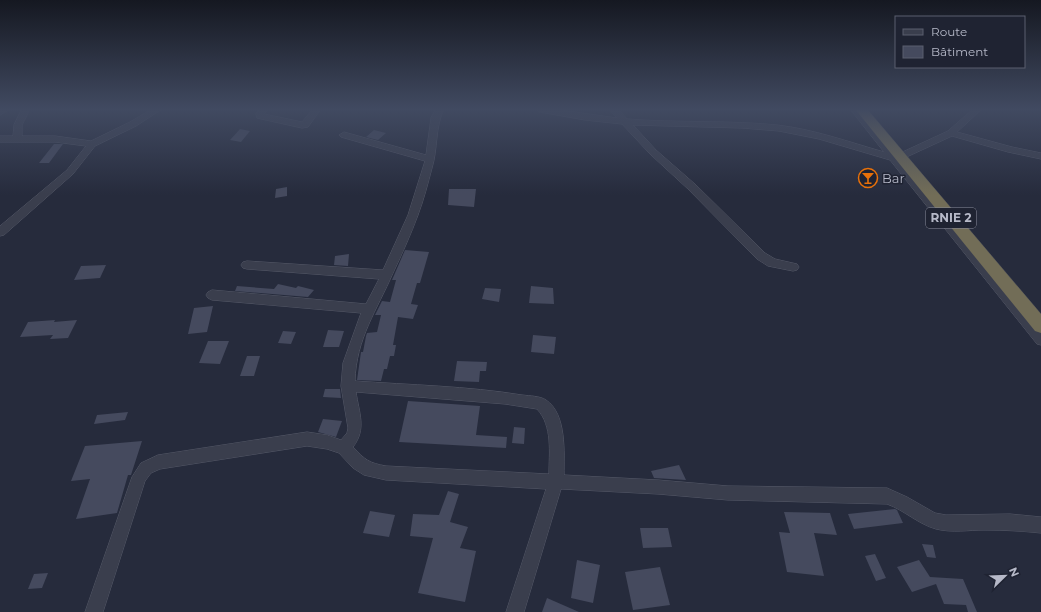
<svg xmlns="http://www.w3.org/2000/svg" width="1041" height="612" font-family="Montserrat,sans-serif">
	<rect width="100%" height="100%" fill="#262b3c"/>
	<!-- building -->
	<path fill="#454a5e" d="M240 129 250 131 241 142 230 140Z
		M374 130 386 133 378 140 366 137Z
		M54 144H63L49 163H39Z
		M287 187V196L275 198 276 189Z
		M449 189H476L474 207 448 205Z
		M405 250 429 252 420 283H417L411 304 418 305 413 319 398 317 393 345H396L394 356H390L387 369H384L381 381 357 380 361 352H363L366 336 367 333 377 332 381 315H375L382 301 390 302 396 280H392Z
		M349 254 348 266 334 265 335 256Z
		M106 265 100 278 74 280 81 266Z
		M278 284 296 288 298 286 314 290 308 297 235 291 237 286 274 289Z
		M531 286 553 288 554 304 529 303Z
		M485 288 501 289 499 302 482 299Z
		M213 306 207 332 188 334 194 308Z
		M55 320 54 322 77 320 68 338 50 339 53 335 20 337 28 322Z
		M328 330 344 331 339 347H323Z
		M283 331 296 332 291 344 278 343Z
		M533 335 556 337 554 354 531 352Z
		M208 341H229L220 364 199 363Z
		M247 356H260L254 376H240Z
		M457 361 487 362 486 371H480L479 382 454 381Z
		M325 389H340L341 398 323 397Z
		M408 401 480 406 476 435 507 437 506 448 399 442Z
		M128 412 125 420 94 424 97 415Z
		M323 419 342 421 336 437 318 432Z
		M514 427 525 428 524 444 512 443Z
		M142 441 131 475H128L117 513 76 519 90 479 71 481 85 446Z
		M679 465 686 480 654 478 651 471Z
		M448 491 459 494 450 522 468 527 460 548 476 551 465 602 418 593 433 538 410 536 413 514 439 515Z
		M895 509 897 510 903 523 854 529 848 514Z
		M370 511 395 515 389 537 363 533Z
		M784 512 830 513 837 535 814 533 824 576 787 572 779 532 790 533Z
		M640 528H668L672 547 643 548Z
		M922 544 933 545 936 558 927 557Z
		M875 554 886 578 876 581 865 556Z
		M577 560 600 565 593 603 571 598Z
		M919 560 930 577 963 579 977 612H968L966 605 944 604 936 584 912 592 897 567Z
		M660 567 670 605 633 610 625 572Z
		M48 573 42 588 28 589 34 574Z
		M547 598 579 612H542Z"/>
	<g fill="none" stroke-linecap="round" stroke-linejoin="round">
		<defs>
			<path id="minor" d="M0 109H10L0 115Z
				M22 109H30L22 125V136H55L91 141 130 122 152 109H162L136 126 95 146 73 174 4 235 0 236V226L67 170 86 146 55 142H0V136H13L14 125Z
				M260 109H268L264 114 302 122 313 109H321L308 127 302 128 257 118 256 114Z
				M436 109H444C435 127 438 149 432 168 428 183 424 199 418 215 411 234 402 254 393 273 377 310 356 339 355 381 410 385 467 386 522 395 530 396 540 396 546 400 567 414 564 453 564 475L658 480 728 486 887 488 907 497 935 513 946 515 1010 514 1041 517V533C1022 531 1004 530 985 530 969 530 952 533 936 529 918 524 904 510 887 504L728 500 658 494 561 489 524 612H506L546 489 386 480 364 475 353 468 339 453 327 449 307 446 160 469 151 473 145 481 103 612H85L132 477 141 463 158 455 307 432 327 435 341 440 347 433 348 428 341 386 343 363 361 313 212 300 208 298 206 295 208 292 212 290 366 304 379 279 247 269 243 268 241 265 243 262 247 261 383 270 408 215 425 161 341 137 339 135 344 132 426 155 431 118ZM356 392 505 404 537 409C553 426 549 453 549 474L386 466C369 463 365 460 353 447 367 429 359 413 356 392Z
				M536 109H553L617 118 609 109H618L627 119C677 123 727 120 777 125 813 129 849 142 884 152L850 109H859L896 155 948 131 973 109H982L957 132 1012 147 1041 153V159L1008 152 952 136 900 160 1041 331V345L1037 344 890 160 819 139 779 131 742 128 633 125 656 150 696 185 765 253 775 259 797 264 799 267 797 270 793 271 768 266 757 259 688 189 650 154 622 124 585 120 540 112Z"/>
			<path id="highway" d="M855 109H867L1041 314V333L1035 331Z"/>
		</defs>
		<!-- minor casing -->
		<use href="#minor" stroke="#555968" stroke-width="1"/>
		<!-- highway casing -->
		<use href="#highway" stroke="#424655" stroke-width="1"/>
		<!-- minor -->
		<use href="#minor" fill="#3a3e4d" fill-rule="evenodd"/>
		<!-- highway -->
		<use href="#highway" fill="#726d57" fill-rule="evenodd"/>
	</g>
	<!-- sky -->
	<linearGradient id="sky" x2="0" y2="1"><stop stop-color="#151821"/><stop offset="0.56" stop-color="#414a61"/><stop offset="1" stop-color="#414a61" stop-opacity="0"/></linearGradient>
	<rect width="1041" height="195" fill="url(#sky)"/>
	<!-- icons -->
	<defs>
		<symbol id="bar-ring" viewBox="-11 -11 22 22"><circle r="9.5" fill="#1f2332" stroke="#e8710a" stroke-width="1.5"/><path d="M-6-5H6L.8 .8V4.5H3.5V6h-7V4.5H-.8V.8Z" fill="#e8710a"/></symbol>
	</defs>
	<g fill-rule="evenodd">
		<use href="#bar-ring" x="857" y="167" width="22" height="22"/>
	</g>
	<g text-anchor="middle" stroke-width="3" stroke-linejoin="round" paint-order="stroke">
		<!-- shield labels -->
		<rect fill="#1f2332" stroke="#898c9b" stroke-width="1" x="926" y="208" width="50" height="20" rx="3"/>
		<g font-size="12" font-weight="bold" fill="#b6b9c8">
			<text x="951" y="222">RNIE 2</text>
		</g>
		<!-- poi labels -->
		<g font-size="13" fill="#b6b9c8" stroke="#1f2332" text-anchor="start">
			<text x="882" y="183">Bar</text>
		</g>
	</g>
	<!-- legend -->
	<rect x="895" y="16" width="130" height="52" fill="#1f2332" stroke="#5b5f6e"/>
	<rect x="903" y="29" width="20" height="6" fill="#3a3e4d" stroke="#5b5f6e"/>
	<text x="931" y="36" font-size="12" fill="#b6b9c8">Route</text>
	<rect x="903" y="46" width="20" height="12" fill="#454a5e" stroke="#5b5f6e"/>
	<text x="931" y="56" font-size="12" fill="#b6b9c8">Bâtiment</text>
	<!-- north arrow -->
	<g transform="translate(1005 576) rotate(67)" stroke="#1f2332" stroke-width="3" paint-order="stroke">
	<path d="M0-3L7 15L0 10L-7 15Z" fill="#b6b9c8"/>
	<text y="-6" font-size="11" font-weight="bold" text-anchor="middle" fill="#b6b9c8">N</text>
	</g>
</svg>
